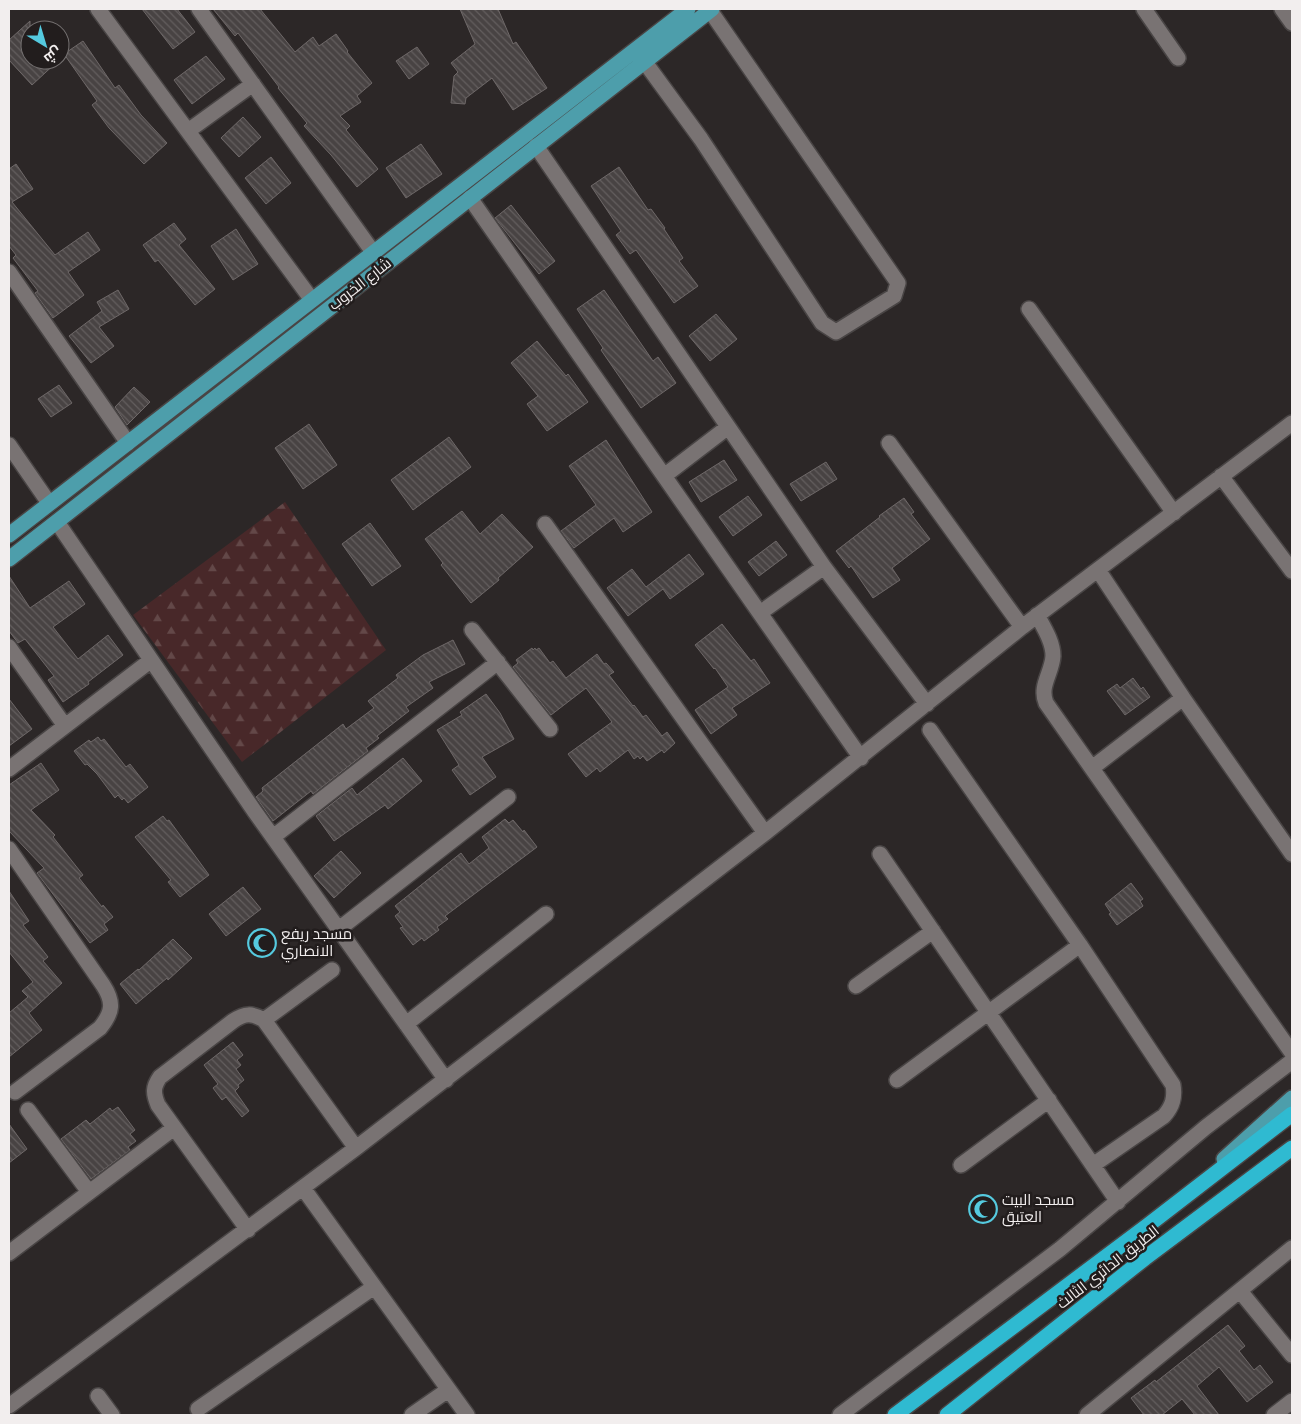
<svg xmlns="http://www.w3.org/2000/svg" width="1301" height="1424" font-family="Ubuntu,Cairo,sans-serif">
	<defs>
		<pattern id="forest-firs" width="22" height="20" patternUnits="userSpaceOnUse" patternTransform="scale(1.25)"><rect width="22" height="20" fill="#482829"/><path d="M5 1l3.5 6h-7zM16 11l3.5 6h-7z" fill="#634848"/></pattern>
		<pattern id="building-back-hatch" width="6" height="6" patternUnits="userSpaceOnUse" patternTransform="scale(1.25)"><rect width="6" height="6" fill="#484343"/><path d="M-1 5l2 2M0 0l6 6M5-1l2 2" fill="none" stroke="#635e5e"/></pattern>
	</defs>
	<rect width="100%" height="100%" fill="#2c2727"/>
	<!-- forest -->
	<path fill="url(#forest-firs)" d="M285 502 386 650 242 762 133 615Z"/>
	<!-- building -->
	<path fill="url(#building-back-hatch)" stroke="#6e6868" d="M142 9H177L195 32 173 49Z
		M213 9H260L295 52 313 37 319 46 336 34 348 51 347 52 372 83 357 96 361 102 340 116 350 126 346 130 378 169 357 187 331 155 304 126 307 123 278 88 279 87 238 33 235 36Z
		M460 9H498L513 44 516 42 547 88 513 110 492 78 466 98 465 104 451 103 454 76 458 72 451 63 475 44Z
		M30 21V60H59L32 85 9 60V40Z
		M83 41 115 88 119 85 141 115 167 143 144 164 109 128 92 105 97 101 64 54Z
		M417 47 429 64 409 79 396 61Z
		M206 56 225 79 192 104 174 80Z
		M243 117 261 137 239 157 221 138Z
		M421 144 442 174 406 198 386 168Z
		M271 157 291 183 266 204 245 178Z
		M16 164 33 189 12 202 55 255 88 232 100 250 68 272 84 295 53 318 35 293 38 291 13 258 16 255 9 246V169Z
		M619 167 648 210 651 209 665 228 664 229 683 258 679 261 698 286 674 303 636 250 630 254 616 235 621 231 591 186Z
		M511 205 555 261 539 274 495 218Z
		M174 223 186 239 179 245 215 289 195 305 158 260 155 262 143 245Z
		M236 229 258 264 233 280 211 246Z
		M118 290 129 309 99 327 114 346 91 363 69 336 102 311 97 302Z
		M604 290 653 361 658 357 676 383 641 408 601 350 603 348 577 309Z
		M716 314 737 339 710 361 689 336Z
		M537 341 566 376 568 374 588 402 547 431 527 404 538 396 511 363Z
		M59 385 72 403 51 417 38 399Z
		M134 387 150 402 127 425 115 407Z
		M309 424 337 465 303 489 275 448Z
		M449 437 471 467 413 510 391 480Z
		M606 440 652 512 623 532 614 518 574 548 561 531 596 505 569 466Z
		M724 460 737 480 701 502 689 482Z
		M826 462 837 479 801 501 790 484Z
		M748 496 762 515 733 536 719 517Z
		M904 498 914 512 911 514 930 539 892 568 900 580 873 598 851 566 849 568 836 551 880 517 879 516Z
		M462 511 480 534 502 514 533 547 498 578 499 580 471 603 441 565 443 563 425 539Z
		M370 523 401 566 372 586 342 544Z
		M776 541 787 555 759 576 748 562Z
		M689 554 704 574 670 599 663 589 628 616 607 588 632 569 646 587Z
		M9 576 30 608 69 581 85 604 53 627 78 659 108 635 123 655 88 682 89 684 63 702 48 680 54 676 25 639 18 643 9 631Z
		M722 624 751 661 754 659 770 683 732 708 737 715 711 734 695 710 728 687 715 668 714 669 695 645Z
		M453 640 465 664 429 682 433 688 406 707 409 711 377 736 379 738 366 748 368 751 313 794 311 791 273 821 256 797 263 791 262 788 343 724 346 729 374 708 368 701 398 678 396 675 423 655Z
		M532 648 533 650 535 648 536 650 539 648 550 663 553 661 566 678 597 654 604 664 606 663 614 672 609 675 633 706 634 705 643 717 646 715 662 736 667 732 675 743 664 753 662 750 647 761 643 756 640 759 638 756 634 759 628 750 600 772 597 768 586 777 568 754 612 722 586 688 551 715 513 667 518 663 516 660Z
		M1133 678 1141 689 1143 687 1150 697 1125 715 1107 691 1117 684 1120 688Z
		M486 694 500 713 514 739 482 757 496 777 470 795 452 770 459 765 437 730 462 715 460 712Z
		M9 699 32 729 9 746Z
		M98 737 101 741 104 739 126 767 130 764 148 787 128 803 124 798 122 800 118 795 115 798 97 774 87 764 85 765 74 751 89 740 91 742Z
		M403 758 422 781 388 809 385 805 334 841 316 816 352 788 357 795Z
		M41 763 59 790 31 810 55 835 53 837 83 875 79 878 102 907 103 905 113 917 104 924 108 930 90 943 37 873 44 868 9 831V785Z
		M163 816 167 821 169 820 209 875 180 897 168 882 171 880 135 837Z
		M505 819 509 823 513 820 523 832 524 830 537 847 445 916 448 919 437 927 439 930 424 941 422 938 413 945 400 928 403 927 395 916 400 912 395 906 461 853 469 864 489 848 482 837Z
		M341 851 361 873 334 898 314 876Z
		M1131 883 1143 899 1140 901 1143 906 1117 925 1109 914 1111 913 1105 904Z
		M243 887 261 909 226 936 209 914Z
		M9 891 29 921 23 925 48 957 43 961 62 983 29 1013 42 1030 9 1057V1013L28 997 22 991 33 982 9 952Z
		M173 939 192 958 168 980 167 978 136 1004 120 984 138 969 139 970Z
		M233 1042 243 1055 237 1060 241 1065 236 1069 244 1080 238 1085 239 1087 235 1091 249 1111 242 1117 226 1097 222 1100 213 1088 218 1084 204 1065Z
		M118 1107 135 1130 130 1134 136 1141 128 1147 130 1150 91 1179 61 1139 86 1120 90 1124 110 1108 112 1111Z
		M9 1124 27 1149 9 1163Z
		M1228 1325 1245 1346 1239 1351 1254 1370 1260 1365 1273 1382 1247 1402 1219 1367 1197 1386 1219 1415H1195L1182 1399 1162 1415H1144L1131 1398 1155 1380 1156 1382Z"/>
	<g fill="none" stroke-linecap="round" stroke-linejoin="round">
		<defs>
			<path id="minor" d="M98 9 312 300
				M199 9 373 252
				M1144 9 1178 58
				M1282 9 1292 23
				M644 61 701 139 822 323 836 332 894 296 898 283 709 9
				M188 131 253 84
				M536 146 824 567 927 704
				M470 198 861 758
				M9 272 128 443
				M1029 309 1174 513
				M889 443 1022 627
				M9 445 49 503
				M664 476 728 427
				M1221 476 1292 571
				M57 522 255 812 446 1080
				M545 524 765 833
				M1098 570 1183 698 1292 854
				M760 613 824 567
				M1037 615C1044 628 1053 642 1053 656 1052 673 1039 686 1046 703L1292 1053
				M472 630 550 729
				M9 647 65 726
				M930 730 1080 945 1173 1085C1175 1097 1173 1106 1164 1116L1093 1165
				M1092 768 1183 698
				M9 769 150 661
				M273 837 498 662
				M9 849 103 985C114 1002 113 1012 100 1028L15 1092
				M880 854 1118 1202
				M339 929 508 797
				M856 986 933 931
				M264 1020 332 970
				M406 1024 546 914
				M897 1080 1080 945
				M28 1110 89 1192
				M961 1165 1049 1100
				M303 1188 467 1415
				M248 1230 158 1105C153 1093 153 1087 160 1077L233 1021C245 1013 252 1013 264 1020L356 1148
				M9 1253 174 1128
				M1240 1291 1292 1355
				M98 1396 112 1415
				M9 1406 356 1148 765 833 1022 627 1292 423
				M198 1409 374 1287
				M412 1415 448 1390
				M840 1415 1060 1249 1206 1127 1292 1061
				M1087 1415 1292 1248
				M1274 1415 1292 1401"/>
			<path id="major" d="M9 535 688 9
				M9 559 712 9
				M1224 1159 1292 1098"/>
			<path id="highway" d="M895 1415 1147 1226 1292 1114
				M947 1415 1145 1258 1292 1148"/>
		</defs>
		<!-- minor casing -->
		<use href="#minor" stroke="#494545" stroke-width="18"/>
		<!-- major casing -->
		<use href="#major" stroke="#494545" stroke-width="18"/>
		<!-- highway casing -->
		<use href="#highway" stroke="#494545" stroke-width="18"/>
		<!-- minor -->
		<use href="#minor" stroke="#797373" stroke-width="15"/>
		<!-- major -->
		<use href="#major" stroke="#4d9eab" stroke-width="15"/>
		<!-- highway -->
		<use href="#highway" stroke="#2fbad1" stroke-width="15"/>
	</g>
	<!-- icons -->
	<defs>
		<symbol id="mosque-ring" viewBox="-11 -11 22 22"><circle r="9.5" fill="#221d1d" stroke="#55cadf" stroke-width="1.5"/><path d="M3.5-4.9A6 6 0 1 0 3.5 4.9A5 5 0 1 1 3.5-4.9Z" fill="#55cadf"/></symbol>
	</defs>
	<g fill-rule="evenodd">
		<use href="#mosque-ring" x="246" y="927" width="32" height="32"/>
		<use href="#mosque-ring" x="967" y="1193" width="32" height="32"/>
	</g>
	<g text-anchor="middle" stroke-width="5" stroke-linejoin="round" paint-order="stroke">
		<!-- street labels -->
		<g font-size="15" fill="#f2eeee" stroke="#221d1d">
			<text transform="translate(360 284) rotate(-38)" y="5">شارع الخروب</text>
			<text transform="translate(1108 1267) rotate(-38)" y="5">الطريق الدائري الثالث</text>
		</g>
		<!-- poi labels -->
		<g font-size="15" fill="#f2eeee" stroke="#221d1d" text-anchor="start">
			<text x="281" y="939">مسجد ريفع<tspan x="281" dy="17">الانصاري</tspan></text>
			<text x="1002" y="1205">مسجد البيت<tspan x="1002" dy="17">العتيق</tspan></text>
		</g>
	</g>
	<!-- border -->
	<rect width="1301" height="1424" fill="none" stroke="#f2eeee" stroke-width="20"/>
	<!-- north arrow -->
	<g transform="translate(45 45) rotate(142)"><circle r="24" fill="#221d1d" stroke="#757171"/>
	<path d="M0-4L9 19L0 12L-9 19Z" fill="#55cadf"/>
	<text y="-8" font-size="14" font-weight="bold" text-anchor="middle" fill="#f2eeee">ش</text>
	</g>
</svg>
